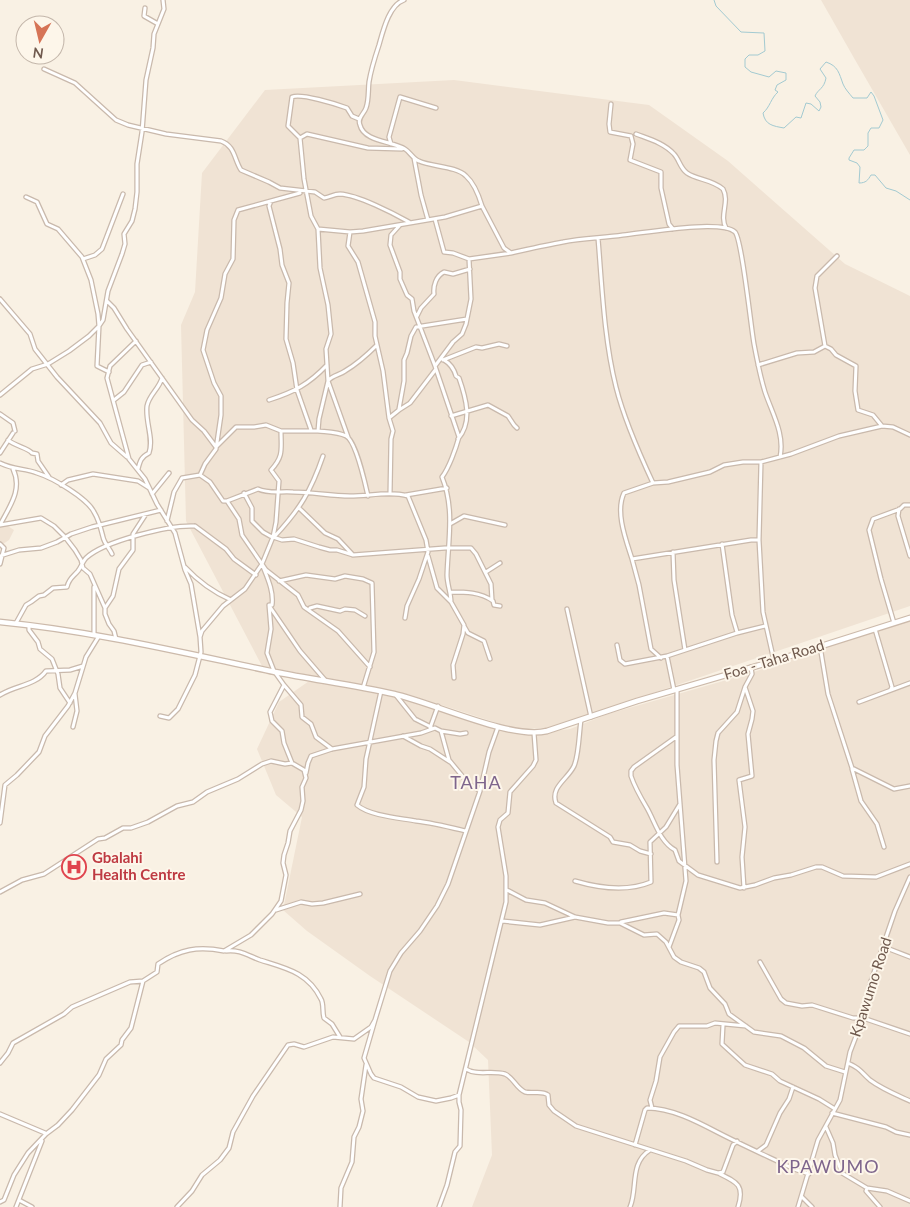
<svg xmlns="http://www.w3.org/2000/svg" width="910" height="1207" font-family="Lato,sans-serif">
	<rect width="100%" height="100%" fill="#f9f1e4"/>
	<!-- residential -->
	<path fill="#f0e3d4" d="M821 0H910V155L854 58Z
		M454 80 649 105 728 161 845 264 910 296V606L550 728 515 729 411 695 262 666 186 521 181 325 195 292 202 173 265 90Z
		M0 521 14 530 9 540 0 546Z
		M910 619V1207H472L492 1155 488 1060 469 1042 370 976 307 931 283 910 302 817 276 795 257 749 279 702 312 679 402 696 458 712 523 735 570 729 608 714 751 673Z"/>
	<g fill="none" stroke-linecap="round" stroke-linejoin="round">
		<!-- stream -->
		<path stroke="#a3cad1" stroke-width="1" d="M714 0 716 6 741 32 764 33 765 51 758 55H749L745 59V67L751 72 769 77 776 71 786 73V80L777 85 775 90 778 92C771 98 770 107 763 113 765 125 773 126 784 128L796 117 801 118 806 103 811 104 819 111 821 107 820 102 815 96C818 89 824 89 826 78L820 69 826 62C838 66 839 73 843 84 845 89 849 93 853 98H867L871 92 874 96 883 120 879 128H871L868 133V146L864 150H854L849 158V160L857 163 860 167 859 183C866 183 868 180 871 175H875L886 188 896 191 910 200"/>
		<defs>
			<path id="street" d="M404 0C389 5 383 31 379 45 375 57 371 69 369 82 368 90 369 100 366 108 364 114 357 118 360 125 364 142 393 141 405 149 410 152 413 159 419 161 432 167 456 166 466 176 474 183 479 196 482 206
				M145 8 144 16 158 24
				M44 69 75 83 116 120 128 125 166 134 221 141C235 146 234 159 241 170L269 182 280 188 315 192 324 198C330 197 334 194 340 194 358 195 393 213 409 222
				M611 104 609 124 610 132 631 136 633 144 630 160 661 172V188L669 224 673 229
				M636 134C649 139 664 143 674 154 679 159 680 168 687 173 697 180 711 179 723 189 730 202 719 215 726 228
				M300 138 307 134 368 148 402 149
				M391 144 389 137 400 97 436 108
				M414 158 421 195 428 220
				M271 201 269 206 280 249 282 265 289 283 287 303 286 339 293 363 297 390 311 430
				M435 219 444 252 453 253 469 259 511 253
				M400 225 391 235 390 245 400 272V279L407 295 412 299 414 311 435 366
				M318 229 350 232 363 231 445 217 482 206 504 248 511 253C529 249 546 245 563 242 583 238 603 238 623 235 644 233 721 219 735 232 742 239 751 328 754 344 757 360 760 376 765 392 772 413 785 434 780 457
				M350 232 348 246 358 262 375 322V336L383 371 389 418
				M598 238C602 286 604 339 616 387 624 419 639 453 653 483
				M837 256 817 276 815 288 825 346 831 349 836 355 856 366 855 391 858 410 873 415 882 426 893 427 910 435
				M83 259 95 255 102 249 123 194
				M0 299 30 334 35 349 57 377 100 423 111 443 127 457
				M107 301 114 308 127 329 192 420 204 431 216 447 236 427H254L266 425 281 431
				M417 316 421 308 434 294C433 286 436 276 444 272L453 274 470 269
				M136 341 110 366 107 378 129 459 145 479 157 504 175 533 185 570 191 584 200 637
				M443 360 476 347 482 348 499 344 507 346
				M444 360C451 364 454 369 456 376L459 378C466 398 473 422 458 439
				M758 365 797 353 814 352 825 346
				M436 369 459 437C456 448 449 468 442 477 455 509 448 541 447 575 447 584 451 593 451 602
				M109 372 97 366 99 326 103 320 108 291 122 254 125 244 124 234 132 221 135 209 137 192V164L142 132 146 80 153 48 154 34 164 9 163 0
				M0 395 32 369 48 364 69 351 89 336 99 326 98 314 91 280 82 257 58 229 47 224 37 202 26 197
				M114 400 124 392 142 365 151 362
				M269 400C294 392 309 384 327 365
				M399 409 404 381V360L407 353 411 336 416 327 467 319
				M0 414 13 423 15 431
				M451 416 488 405 508 416 514 425 517 428
				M318 431C326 432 338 432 346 436 356 441 365 483 368 496
				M348 437 328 381C332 375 340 375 345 371 357 364 367 355 377 345
				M8 440C15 446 28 448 32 453L37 454 38 461 49 477
				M0 453 13 433
				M761 462 759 540 763 612 774 661
				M0 463C14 470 24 468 37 473 53 478 87 498 94 512 99 520 101 529 103 537 104 543 110 549 112 554
				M138 469C140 461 141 457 149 453 154 438 145 422 147 406 149 395 159 389 162 378
				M200 475 210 482 223 501H227L258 489C269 494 281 491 293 492 312 492 331 496 350 496 369 496 390 491 408 496L426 540 428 552 419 579 407 606 405 618
				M61 485 68 480 93 474 138 481 149 488
				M244 493 252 508V521L263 532 270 536 282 540 294 539 319 547 330 550H337L353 555
				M152 494 169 473
				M390 494 391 439 393 431 389 418 399 410 410 403 436 369 435 366 453 342 462 334 466 324 471 299 469 259
				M406 495 447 488
				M227 501 239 519 242 535 266 570 298 595 304 607 338 631 370 667
				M299 508 325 533 338 539 353 555 445 548H471L476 554 491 584 492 600
				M899 509 898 516 910 556
				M167 521 174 492 182 478 200 475 205 464 216 449 221 415V396L214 383 203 350 207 330 221 298 225 274 233 259 234 220 238 210 300 193
				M450 524 464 516 505 525
				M0 525 41 518 54 526 65 537 75 550 81 560 83 568 90 574 105 608
				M0 525C9 507 23 490 13 469
				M195 526 226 549 234 559 256 575
				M275 536C300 509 311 491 323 456
				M759 540H751L632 559C626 540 615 512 624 493L653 483 668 482 710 472 724 465 743 462H761L791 454 839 436 882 426
				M0 544 4 548 0 564
				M722 544 732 615 737 632
				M673 552 674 580 685 650
				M0 556 19 550 41 548 57 542 71 534 92 527 161 510
				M428 556 437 588 451 602 464 625 463 634 453 665 454 678
				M632 559 639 585 651 649 661 658
				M185 567C198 581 213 592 231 600
				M486 572 500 563
				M279 581 306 575 335 579 345 576 363 579 372 583 374 652 363 688
				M94 587V635
				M450 592C466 592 480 592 493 601L494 605 500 606
				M270 607 300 651 325 680
				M310 608 317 606 340 611 345 609 355 610 365 616
				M567 609 591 717
				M16 623 26 605 31 602 39 596 44 595 53 588 67 587C69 578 73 577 78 571 81 567 83 561 86 558 104 541 169 525 194 526
				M894 623 881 579 869 530 873 519 900 509 904 505H910
				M29 625V630L38 642 40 649 52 659 58 674 60 688 70 703
				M464 626 468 633 484 641 490 659
				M875 629 892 687 891 689
				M116 639 114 631 109 624 105 614V608L113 596 119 569 133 550V534L146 514
				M617 645 620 660 625 664 667 656
				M820 646 828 694 852 768 894 789 910 786
				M284 685 301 705 302 717 311 724 316 737 332 749
				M674 690 667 656 737 633 765 626
				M381 691 366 759 364 787 357 805C370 816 400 818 416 821 433 823 449 827 466 831
				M395 694 415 719 431 727
				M0 695C15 685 35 686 46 671L70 670 83 666
				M859 702 910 683
				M160 716 169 718 178 709 195 675 201 652 200 637 202 631 223 606 245 589 262 564
				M581 720C579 733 579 755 574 766 568 779 550 787 556 803L610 837 613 842 630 845 640 851 651 854
				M73 727 77 711 75 694
				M430 728 438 706
				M441 731 460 734 466 733
				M403 736 421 746 430 749 450 762
				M676 737 634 767 631 771V776C635 788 641 798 647 808 655 822 660 842 675 850L679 861 698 875 740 888 755 885 774 878 791 875 816 867H822L843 876 876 877 910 864
				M852 769 861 801 877 824 884 847
				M306 773 308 763 311 756 332 749 421 733 435 728 441 731 449 760 468 783 480 791
				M0 823 5 785 17 775 39 752 45 736 68 706 75 693 86 657 99 636
				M717 862 714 760 716 741 718 733 737 712 745 687 752 674 751 667
				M575 881C599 888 627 892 651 882L650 842 666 827 680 804
				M744 888 742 857 745 827 739 780 752 776 748 734 752 719 753 711 745 687
				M507 890 526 900 545 903 575 917 608 923H620L644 935 657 934 666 942 674 957 681 962 699 968 704 972 710 988 725 1004 729 1014 754 1032 781 1036 804 1048 826 1066 845 1072
				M0 892 22 880 44 874 98 839 105 838 123 828H131L148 822 177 806 193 802 207 792 238 779 262 764 271 761 285 764 292 763
				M276 910 301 902 312 904 323 903 360 894
				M502 921 540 925 575 917
				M621 922 664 913 678 915
				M669 947 679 920 678 915 686 881 677 765V690
				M884 947 910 957
				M226 951C239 949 249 956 260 960 285 968 308 972 321 999 324 1004 322 1012 324 1018L332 1024 340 1037
				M760 962 781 999 786 1003 802 1006 812 1005 853 1018H863L910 1034
				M375 1020 390 971 401 953 420 931 437 906 448 884 480 791 489 752 498 727
				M723 1025 722 1044 745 1065 772 1074 780 1081 819 1099 835 1109
				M0 1063 8 1053 13 1043 64 1014 72 1007 130 982 143 981
				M848 1063C861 1069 860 1071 870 1080 882 1089 897 1095 910 1101
				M466 1069C477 1076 492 1070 505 1074 513 1077 516 1088 525 1092 533 1094 542 1090 548 1095L549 1105 554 1111 576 1126 686 1161 707 1170 718 1173 723 1172 733 1145 737 1141
				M652 1108 650 1100 656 1081 660 1057 674 1032 679 1026H707L715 1023 746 1026
				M832 1113 886 1127 896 1132 910 1135
				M0 1114 45 1133
				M826 1127 833 1143 835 1155 842 1173 867 1188 866 1191 880 1207
				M635 1145 645 1110 647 1108C671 1108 696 1121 717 1132 742 1145 769 1157 794 1169L809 1174
				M758 1151 766 1145 780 1113 789 1099 793 1087
				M718 1173C737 1182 745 1185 738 1207
				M867 1188 887 1191 910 1201
				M802 1197 812 1207
				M19 1200 32 1207
				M0 1202 4 1200 14 1175 28 1153 46 1134 58 1125 72 1110 99 1075 106 1059 121 1045 122 1040 131 1028 143 981 157 972 158 964C180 949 198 946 224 951L251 935 272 914 281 901 286 875 283 863 284 855 288 843 290 831 301 810 303 801 302 787 306 778 304 770 292 763 284 743 282 731 272 721 270 712 284 685 274 671 267 653 271 629 269 605H272C274 591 267 577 262 564L273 537 276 522 279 481 271 470C284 456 281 449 281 431H318L319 419 328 381 326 349 331 334 328 305 320 268 318 229 311 216 304 179 300 138 288 126 292 97C301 93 336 104 347 108L352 116 359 119
				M16 1207 42 1141
				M177 1207 192 1191 202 1175 220 1160 229 1148 233 1132 253 1096 288 1045 294 1044 304 1047 333 1037 354 1039 371 1027 375 1020 364 1058 371 1074 374 1078 401 1087 418 1097 436 1101 451 1098 459 1095
				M340 1207 341 1188 352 1162 354 1137 359 1127 363 1111 361 1099 366 1065
				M439 1207 447 1185 455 1152 460 1146 461 1110 459 1102V1095L506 902V876L498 827 500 820 508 813 510 792 533 766 536 760 534 733
				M630 1207C638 1189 629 1163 650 1150
				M798 1207 818 1140 840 1100 850 1052 863 1018 870 984 895 911 910 877"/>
			<path id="secondary" d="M0 622C93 631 184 653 275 672 315 680 355 685 394 694 434 703 511 740 547 731L637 701 774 661 910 618"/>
		</defs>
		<!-- street casing -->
		<use href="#street" stroke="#c9b9ac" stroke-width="5.5"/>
		<!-- secondary casing -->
		<use href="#secondary" stroke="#ccbaab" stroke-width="7"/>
		<!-- street -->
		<use href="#street" stroke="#fff" stroke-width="3"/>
		<!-- secondary -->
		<use href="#secondary" stroke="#fff" stroke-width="4.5"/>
	</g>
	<!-- icons -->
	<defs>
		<symbol id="hospital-ring" viewBox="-11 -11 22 22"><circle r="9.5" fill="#fdf6ea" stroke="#e0444e" stroke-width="1.5"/><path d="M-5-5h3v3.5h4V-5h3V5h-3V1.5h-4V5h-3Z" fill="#e0444e"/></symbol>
	</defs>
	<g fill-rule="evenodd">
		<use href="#hospital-ring" x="60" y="853" width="28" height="28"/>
	</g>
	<g text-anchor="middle" stroke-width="4" stroke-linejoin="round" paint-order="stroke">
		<!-- street labels -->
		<g font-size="15" fill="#6f594d" stroke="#fdf6ea">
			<text transform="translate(774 660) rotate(-17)" y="5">Foa - Taha Road</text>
			<text transform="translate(871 987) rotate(-72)" y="5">Kpawumo Road</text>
		</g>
		<!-- health labels -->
		<g font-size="15" font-weight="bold" fill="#be3a42" stroke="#fdf6ea" text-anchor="start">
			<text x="92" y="863">Gbalahi<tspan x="92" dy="17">Health Centre</tspan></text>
		</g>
		<!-- quarter labels -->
		<g font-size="18" letter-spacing="1" fill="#7e658c" stroke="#fdf6ea">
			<text x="476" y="789">TAHA</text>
			<text x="828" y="1173">KPAWUMO</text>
		</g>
	</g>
	<!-- north arrow -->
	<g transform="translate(40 40) rotate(188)"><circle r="24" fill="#fdf6ea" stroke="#c4b7ab"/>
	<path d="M0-4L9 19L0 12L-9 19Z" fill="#d67456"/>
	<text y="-8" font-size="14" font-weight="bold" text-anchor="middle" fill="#6f594d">N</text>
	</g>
</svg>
